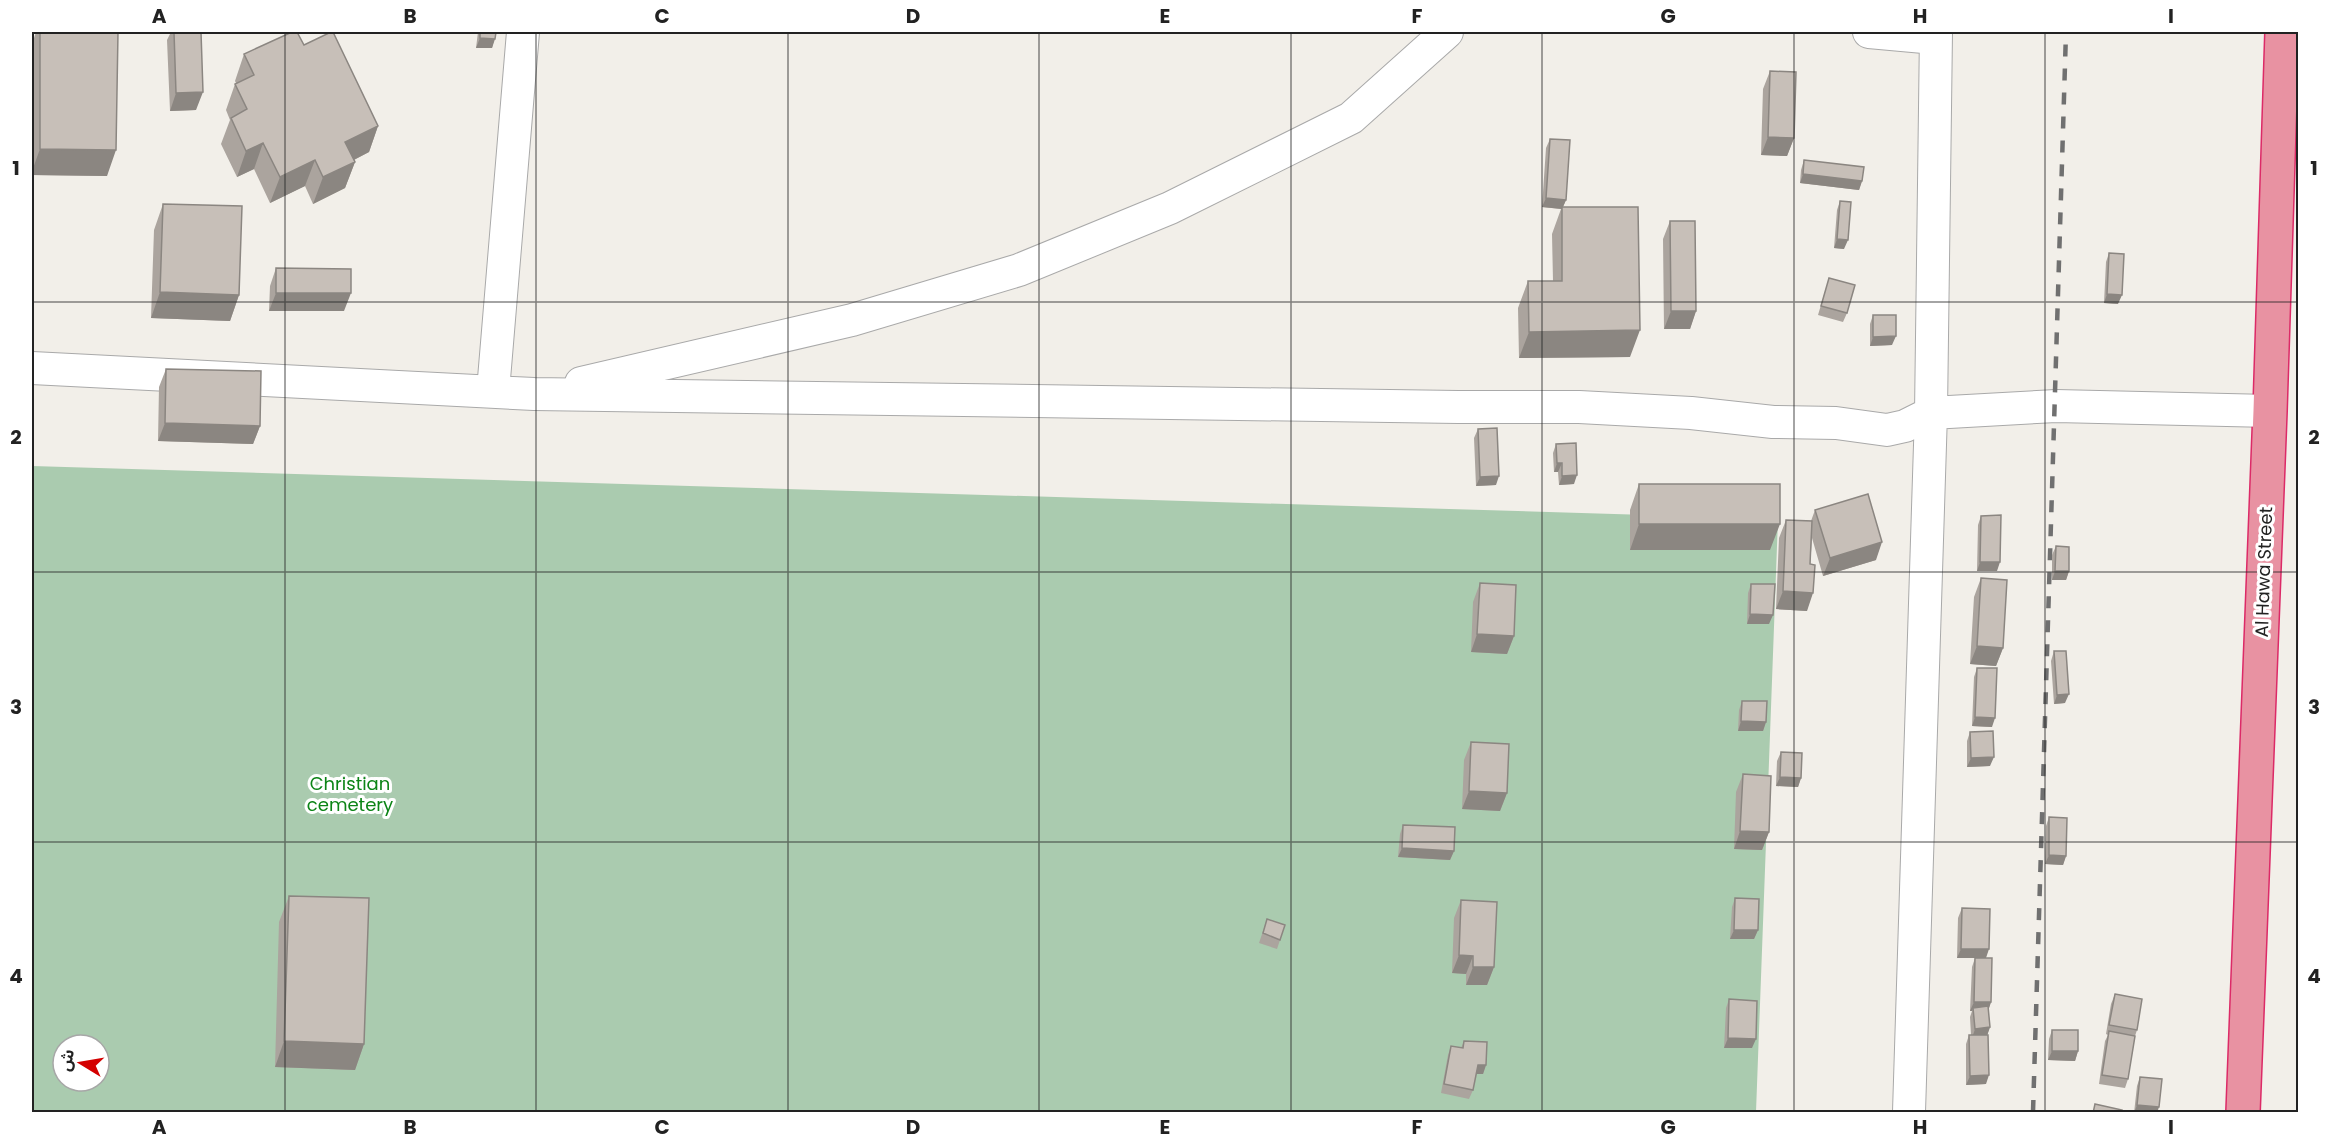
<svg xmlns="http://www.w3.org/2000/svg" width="2330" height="1144" font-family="Poppins,'Noto Sans Arabic',sans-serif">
	<rect width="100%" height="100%" fill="#f2efe9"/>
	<!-- cemetery -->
	<path fill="#aacbaf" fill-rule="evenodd" d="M32 466 1778 519 1756 1112H32ZM63 1045H99V1081H63Z"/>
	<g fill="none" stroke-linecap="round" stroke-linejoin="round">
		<defs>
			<path id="street" d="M1869 32 1935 38
				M32 368 534 394 1458 407H1579L1691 413 1773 422 1836 423 1887 430 1905 426 1931 413 2056 406 2270 411
				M581 383 852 320 1019 270 1170 208 1351 118 1447 32
				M493 391 523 32
				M1909 1112 1931 413 1936 32"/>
			<path id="highway" d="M2243 1112 2270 411 2282 32"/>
		</defs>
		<!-- street casing -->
		<use href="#street" stroke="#a9a9a9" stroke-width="34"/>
		<!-- highway casing -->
		<use href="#highway" stroke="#dc2a67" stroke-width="36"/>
		<!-- street -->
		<use href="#street" stroke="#fff" stroke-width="32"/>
		<!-- highway -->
		<use href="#highway" stroke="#e892a2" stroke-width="33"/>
		<!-- rail -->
		<path stroke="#707070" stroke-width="4.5" stroke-dasharray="12 12" stroke-linecap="butt" d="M2033 1112 2066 32"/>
	</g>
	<!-- wall -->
	<path fill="#aba49e" d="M36 32H118L107 176 32 175V44Z
		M171 32H201L196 110 170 111 167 40Z
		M478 32H496L492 48H476Z
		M304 45 378 126 369 152 354 160 355 162 345 188 313 204 305 186 270 203 254 169 237 177 221 144 230 120 226 110 235 84 236 83 235 81 244 54Z
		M1770 71 1794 138 1787 156 1761 155 1763 89Z
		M1550 139 1566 200 1563 207 1630 357 1519 358 1518 308 1528 281H1553L1552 234 1561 209 1542 207 1546 148Z
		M1804 160 1862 181 1859 190 1800 183 1801 170Z
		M1840 201 1844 249 1834 248 1837 210Z
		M163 204 239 295 230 321 151 318 154 230Z
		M1670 221 1696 311 1690 329H1664L1663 239Z
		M2109 253 2118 304 2104 303 2106 262Z
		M276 268 344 311H269L270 286Z
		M1829 278 1847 313 1843 322 1818 315Z
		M1873 315 1892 345 1870 346V324Z
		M166 369 260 426 253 444 158 441 159 387Z
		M1478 429 1496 485 1476 486 1474 438Z
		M1556 444 1574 484 1559 485 1558 472H1554L1553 453Z
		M1639 484 1770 550H1630V510Z
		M1815 510 1876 560 1823 576 1812 538 1807 611 1776 609 1779 538 1786 520 1811 521Z
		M1981 516 1997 571H1977L1978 525Z
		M2056 546 2069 571 2066 580H2052V555Z
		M1981 578 2003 648 1996 666 1970 664 1974 597Z
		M1480 583 1514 636 1507 654 1471 652 1473 602Z
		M1751 584 1769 624H1747L1748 593Z
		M2054 651 2065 703 2054 704 2051 661Z
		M1977 668 1992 727 1972 726 1974 677Z
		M1742 701 1766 722 1763 731H1738L1739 710Z
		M1970 732 1990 766 1967 767V741Z
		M1471 742 1507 793 1500 811 1462 809 1464 760Z
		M1781 752 1801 778 1798 787 1776 786 1777 761Z
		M1743 774 1769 832 1762 850 1734 849 1736 792Z
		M2049 817 2066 856 2063 865 2045 864 2046 826Z
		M1403 825 1454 851 1450 860 1398 857 1400 834Z
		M289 896 364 1044 355 1070 275 1067 279 922Z
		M1735 898 1758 930 1754 939H1730L1732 907Z
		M1461 900 1494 967 1487 985H1466V974L1452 973 1454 918Z
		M1962 908 1986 958 1991 1002 1988 1011 1990 1027 1987 1035 1986 1084 1966 1085V1044L1969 1035H1971L1970 1017 1972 1011H1970L1972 967 1975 958H1957L1958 918Z
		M1267 919 1285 925 1277 949 1259 943Z
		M2115 994 2137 1030 2135 1036 2128 1079 2125 1088 2099 1084 2105 1041 2108 1035 2106 1034 2111 1004Z
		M1729 999 1752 1048H1724L1726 1008Z
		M2052 1030 2078 1051 2075 1061 2048 1060 2049 1039Z
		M1464 1041 1486 1065 1483 1074H1476L1473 1090 1469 1099 1441 1093 1448 1055 1451 1046 1461 1048Z
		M2140 1077 2157 1113H2134L2137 1086Z"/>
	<!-- shaded-wall -->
	<path fill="#8b8681" d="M480 38 495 39 492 48H476Z
		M203 92 196 110 170 111 176 93Z
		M378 126 369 152 336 169 345 142Z
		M1768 137 1794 138 1787 156 1761 155Z
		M263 143 254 169 237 177 246 151Z
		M40 149 116 150 107 176 32 175V171Z
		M315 160 305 186 270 203 280 177Z
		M355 162 345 188 313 204 323 177Z
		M1803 174 1862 181 1859 190 1800 183Z
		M1546 198 1566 200 1562 209 1542 207Z
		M1837 239 1848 240 1844 249 1834 248Z
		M160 292 239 295 230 321 151 318Z
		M276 293H351L344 311H269Z
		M2107 294 2122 295 2118 304 2104 303Z
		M1671 311H1696L1690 329H1664Z
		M1640 330 1630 357 1519 358 1529 332Z
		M1896 336 1892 345 1870 346 1873 337Z
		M165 423 260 426 253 444 158 441Z
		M1557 463H1562L1558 472H1554Z
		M1577 475 1574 484 1559 485 1562 476Z
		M1499 476 1496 485 1476 486 1480 477Z
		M1639 524H1780L1770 550H1630Z
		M1882 542 1876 560 1823 576 1830 558Z
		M1980 562H2000L1997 571H1977Z
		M2055 571H2069L2066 580H2052Z
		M1783 591 1813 593 1807 611 1776 609Z
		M1750 614 1773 615 1769 624H1747Z
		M1477 634 1514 636 1507 654 1471 652Z
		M1977 646 2003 648 1996 666 1970 664Z
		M2069 694 2065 703 2054 704 2057 695Z
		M1975 717 1995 718 1992 727 1972 726Z
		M1741 721 1766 722 1763 731H1738Z
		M1994 757 1990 766 1967 767 1971 758Z
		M1780 777 1801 778 1798 787 1776 786Z
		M1469 791 1507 793 1500 811 1462 809Z
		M1740 831 1769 832 1762 850 1734 849Z
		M1402 848 1454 851 1450 860 1398 857Z
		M2049 855 2066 856 2063 865 2045 864Z
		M1734 930H1758L1754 939H1730Z
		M1961 949H1989L1986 958H1957Z
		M1459 955 1473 956 1466 974 1452 973Z
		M1473 967H1494L1487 985H1466Z
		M1974 1002H1991L1988 1011 1973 1008 1972 1011H1970Z
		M1990 1027 1987 1036 1972 1038 1975 1029Z
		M1728 1038 1756 1039 1752 1048H1724Z
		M284 1041 364 1044 355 1070 275 1067Z
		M2052 1051H2078L2075 1061 2048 1060Z
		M1478 1065H1486L1483 1074H1474Z
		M1989 1075 1986 1084 1966 1085 1970 1076Z
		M2137 1105 2159 1107 2157 1113H2134Z"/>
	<!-- building -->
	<path fill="#c7bfb8" stroke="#8b8681" stroke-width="1.5" d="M40 32H118L116 150 40 149Z
		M174 32H201L203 92 176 93Z
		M292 32H297L304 45 331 32H333L378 126 345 142 355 162 323 177 315 160 280 177 263 143 246 151 231 118 247 109 235 84 254 75 244 54Z
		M480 32H496L495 39 480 38Z
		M1770 71 1796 72 1794 138 1768 137Z
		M1550 139 1570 140 1566 200 1546 198Z
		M1804 160 1864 167 1862 181 1803 174Z
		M1840 201 1851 202 1848 240 1837 239Z
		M163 204 242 206 239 295 160 292Z
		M1562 207H1638L1640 330 1529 332 1528 281H1562Z
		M1670 221H1695L1696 311H1671Z
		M2109 253 2124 254 2122 295 2107 294Z
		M276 268 351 269V293H276Z
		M1829 278 1855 285 1847 313 1821 306Z
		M1873 315H1896V336L1873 337Z
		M166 369 261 371 260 426 165 423Z
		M1497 428 1499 476 1480 477 1478 429Z
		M1576 443 1577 475 1562 476V463H1557L1556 444Z
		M1639 484H1780V524H1639Z
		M1868 494 1882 542 1830 558 1815 510Z
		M2001 515 2000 562H1980L1981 516Z
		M1786 520 1812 521 1810 564 1815 565 1813 593 1783 591Z
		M2056 546 2069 547V571H2055Z
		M1981 578 2007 580 2003 648 1977 646Z
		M1480 583 1516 585 1514 636 1477 634Z
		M1751 584H1775L1773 615 1750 614Z
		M2054 651H2066L2069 694 2057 695Z
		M1977 668H1997L1995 718 1975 717Z
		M1742 701H1767L1766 722 1741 721Z
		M1993 731 1994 757 1971 758 1970 732Z
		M1471 742 1509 744 1507 793 1469 791Z
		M1781 752 1802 753 1801 778 1780 777Z
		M1743 774 1771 776 1769 832 1740 831Z
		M2049 817 2067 818 2066 856 2049 855Z
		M1403 825 1455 827 1454 851 1402 848Z
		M289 896 369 898 364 1044 284 1041Z
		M1735 898 1759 899 1758 930H1734Z
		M1461 900 1497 902 1494 967H1473V956L1459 955Z
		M1962 908 1990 909 1989 949H1961Z
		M1267 919 1285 925 1280 940 1263 933Z
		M1975 958H1992L1991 1002H1974Z
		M2115 994 2142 999 2137 1030 2109 1025Z
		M1729 999 1757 1001 1756 1039 1728 1038Z
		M1988 1006 1990 1027 1975 1029 1973 1008Z
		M2052 1030H2078V1051H2052Z
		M2109 1031 2135 1036 2128 1079 2102 1075Z
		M1969 1035H1988L1989 1075 1970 1076Z
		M1464 1041 1487 1042 1486 1065H1478L1473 1090 1444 1084 1451 1046 1463 1048Z
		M2140 1077 2162 1079 2159 1107 2137 1105Z
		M2095 1104 2122 1110 2121 1113H2093Z"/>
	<!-- grid -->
	<path fill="none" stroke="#222" stroke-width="1.5" stroke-opacity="0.55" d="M285 32V1112M536 32V1112M788 32V1112M1039 32V1112M1291 32V1112M1542 32V1112M1794 32V1112M2045 32V1112M32 302H2298M32 572H2298M32 842H2298"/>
	<g text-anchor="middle" stroke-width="6" stroke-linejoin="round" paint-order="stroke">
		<!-- street labels -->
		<g font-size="18" fill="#222" stroke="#fff">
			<text transform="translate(2264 572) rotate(-88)" y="6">Al Hawa Street</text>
		</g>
		<!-- park labels -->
		<g font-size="18" fill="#0c8416" stroke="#fff">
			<text x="350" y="790">Christian<tspan x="350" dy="21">cemetery</tspan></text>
		</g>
	</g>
	<!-- border -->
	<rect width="2330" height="1144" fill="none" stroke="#ffffff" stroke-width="66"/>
	<!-- north arrow -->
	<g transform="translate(81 1063) rotate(281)"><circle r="28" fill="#ffffff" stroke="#a7a7a7" stroke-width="1.5"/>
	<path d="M0-4.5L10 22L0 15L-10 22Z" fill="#d40000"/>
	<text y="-9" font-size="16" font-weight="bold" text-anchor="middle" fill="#222222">ش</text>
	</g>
	<rect x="33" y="33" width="2264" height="1078" fill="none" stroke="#222" stroke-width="2"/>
	<g font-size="20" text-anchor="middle" font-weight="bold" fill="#222">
		<text x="159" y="23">A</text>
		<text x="410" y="23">B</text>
		<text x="662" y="23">C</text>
		<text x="913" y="23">D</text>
		<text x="1165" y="23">E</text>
		<text x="1417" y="23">F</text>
		<text x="1668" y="23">G</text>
		<text x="1920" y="23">H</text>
		<text x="2171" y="23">I</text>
		<text x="16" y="175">1</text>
		<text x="2314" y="175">1</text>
		<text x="16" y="444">2</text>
		<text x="2314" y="444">2</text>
		<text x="16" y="714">3</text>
		<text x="2314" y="714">3</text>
		<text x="16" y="983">4</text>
		<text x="2314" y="983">4</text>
		<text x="159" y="1134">A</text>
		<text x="410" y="1134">B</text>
		<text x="662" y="1134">C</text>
		<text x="913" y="1134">D</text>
		<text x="1165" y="1134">E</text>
		<text x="1417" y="1134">F</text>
		<text x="1668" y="1134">G</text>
		<text x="1920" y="1134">H</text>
		<text x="2171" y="1134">I</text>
	</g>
</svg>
